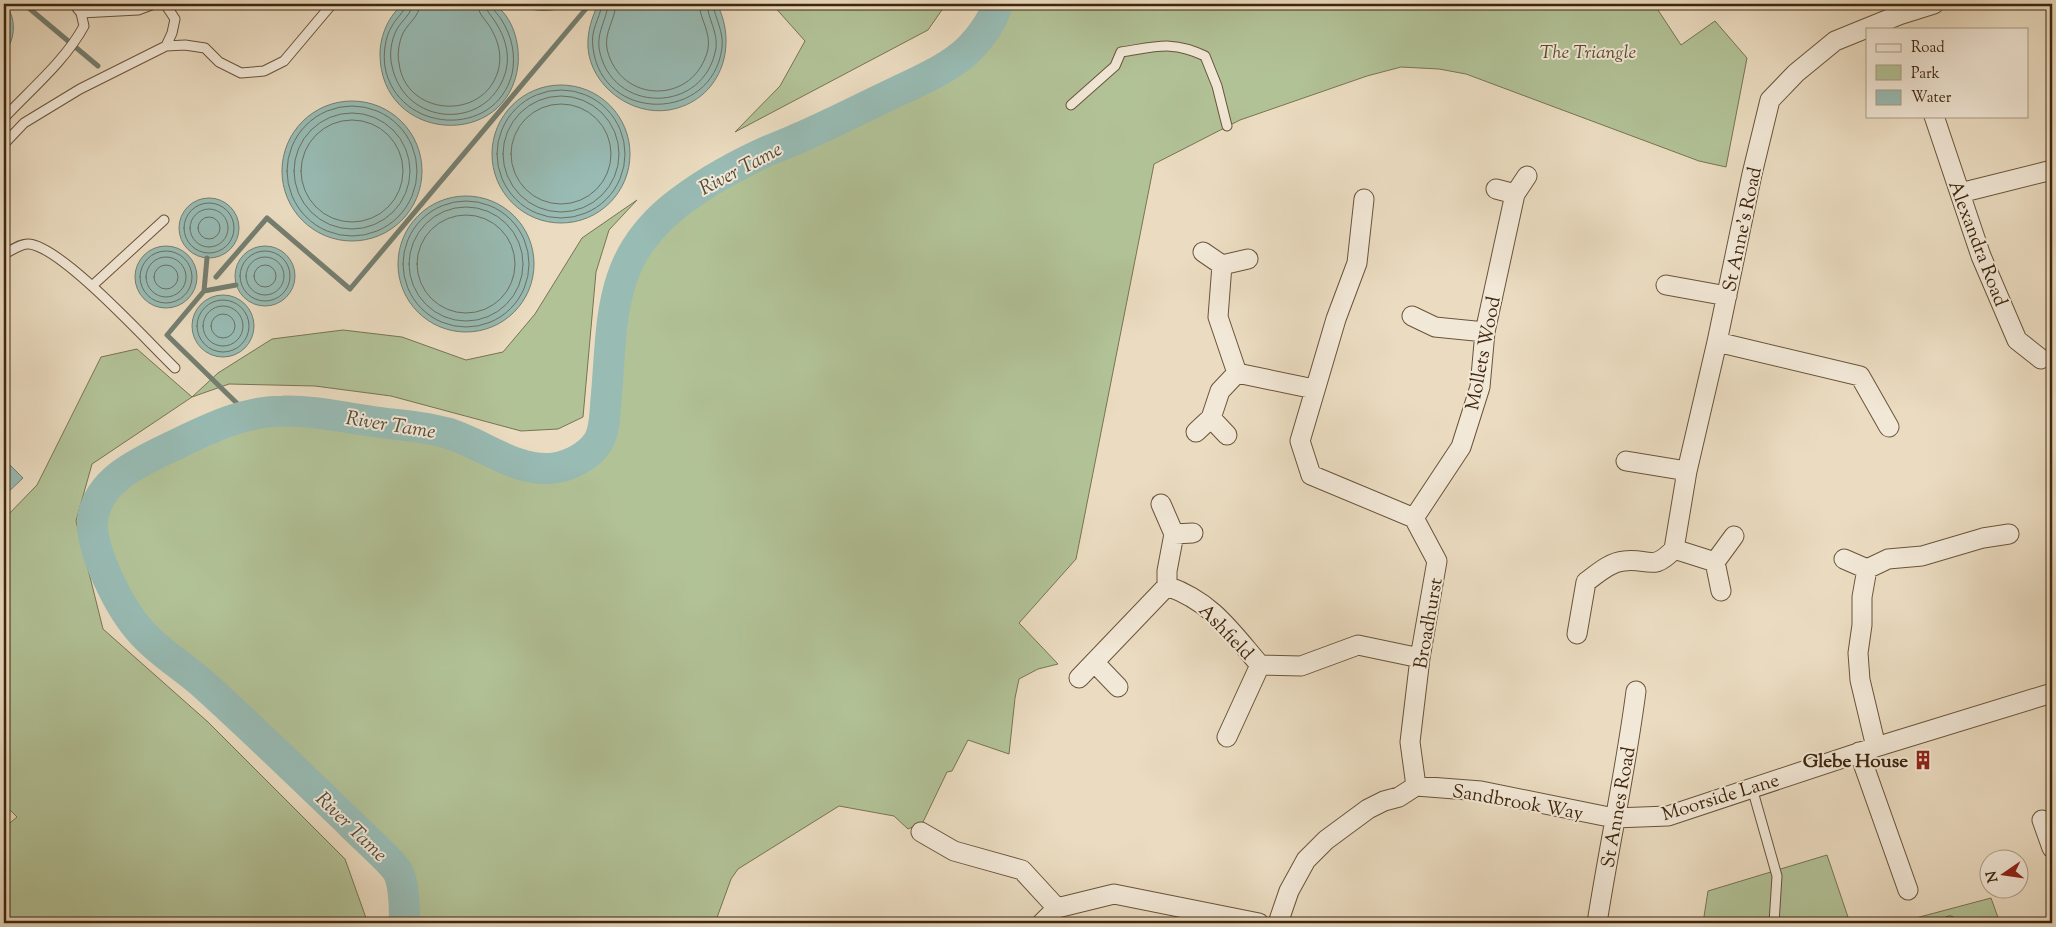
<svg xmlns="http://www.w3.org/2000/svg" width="2056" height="927" font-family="'Sorts Mill Goudy',serif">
	<rect width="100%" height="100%" fill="#ebdcc1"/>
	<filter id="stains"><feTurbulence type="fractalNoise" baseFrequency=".004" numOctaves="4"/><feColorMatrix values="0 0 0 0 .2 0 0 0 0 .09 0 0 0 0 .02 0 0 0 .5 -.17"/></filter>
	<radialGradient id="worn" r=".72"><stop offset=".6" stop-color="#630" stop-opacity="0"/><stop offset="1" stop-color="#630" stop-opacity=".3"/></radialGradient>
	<!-- green -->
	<path fill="#b2c297" stroke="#787452" d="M772 4H946L928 30 735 132 780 86 805 41Z
		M997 4H1654L1681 45 1715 21 1747 58 1726 167 1699 161 1466 74 1439 69 1401 67 1367 76 1240 120 1154 164 1076 559 1019 623 1058 664 1038 669 1019 679 1015 698 1009 754 968 740 952 771 947 772 923 822 908 829 894 816 839 806 738 869 731 879 715 923H404L405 912 398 870 247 724 191 673 144 636 129 617 112 586 93 536 92 520 102 496 115 478 140 462 216 427 246 416 284 411 324 413 447 433 521 464 540 468H551L574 462 585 455 600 438 605 415 615 310 621 280 630 258 647 232 682 200 708 182 765 152 797 139 916 83 943 67 970 49 995 13Z
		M637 200 609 230 596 272 583 417 558 429 521 431 391 396 315 386 229 384 192 397 92 464 76 521 103 629 208 722 345 859 366 918 365 923H4V828L17 817 4 804V519L37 485 101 357 137 349 192 397 218 373 272 339 343 330 402 337 466 360 503 352 535 314 582 238Z
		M1827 855 1850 923H1703L1708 891Z
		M1991 898 2000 923H1897Z"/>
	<!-- water -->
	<path fill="#98bbb4" stroke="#747f71" d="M4 4C17 16 16 40 4 53Z
		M404 4H494C513 17 520 43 518 65 508 151 380 143 380 54 380 36 389 14 404 4Z
		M512 4H574C550 13 536 12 512 4Z
		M598 4H717C739 47 720 101 669 110 631 116 591 86 588 48 587 31 592 18 598 4Z
		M492 154a69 69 0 1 1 138 0a69 69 0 1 1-138 0Z
		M282 171a70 70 0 1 1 140 0a70 70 0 1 1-140 0Z
		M398 264a68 68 0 1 1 136 0a68 68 0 1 1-136 0Z
		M179 228a30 30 0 1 1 60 0a30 30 0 1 1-60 0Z
		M135 277a31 31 0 1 1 62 0a31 31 0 1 1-62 0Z
		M235 276a30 30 0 1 1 60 0a30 30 0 1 1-60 0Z
		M192 326a31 31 0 1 1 62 0a31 31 0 1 1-62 0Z
		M4 459 23 478 4 496Z"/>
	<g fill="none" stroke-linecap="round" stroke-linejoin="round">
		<!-- shore -->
		<path stroke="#6c7060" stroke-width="1" d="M406 4C405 12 396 18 392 26 385 37 383 54 385 67 397 133 495 140 512 74 516 55 512 36 501 19 498 14 492 10 492 4
			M412 4C412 14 402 20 397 29 391 40 389 55 392 66 404 126 486 132 505 74 511 55 505 36 494 20 490 14 486 11 486 4
			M420 4C419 17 409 22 403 33 399 42 397 54 399 63 405 116 483 122 498 71 503 54 497 37 488 24 483 17 478 13 478 4
			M602 4C600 19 590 29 593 48 602 123 712 123 722 48 724 31 715 19 713 4
			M608 4C607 19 597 31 599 48 610 115 705 115 716 48 718 32 708 19 707 4
			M616 4C615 20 604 32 607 49 620 105 695 105 708 49 711 32 700 19 699 4
			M497 154a64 64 0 1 1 128 0a64 64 0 1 1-128 0Z
			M503 154a58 58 0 1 1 116 0a58 58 0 1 1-116 0Z
			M511 154a50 50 0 1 1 100 0a50 50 0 1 1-100 0Z
			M287 171a65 65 0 1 1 130 0a65 65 0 1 1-130 0Z
			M294 171a58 58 0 1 1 116 0a58 58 0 1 1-116 0Z
			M301 171a51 51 0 1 1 102 0a51 51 0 1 1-102 0Z
			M403 264a63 63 0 1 1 126 0a63 63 0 1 1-126 0Z
			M184 228a25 25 0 1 1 50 0a25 25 0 1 1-50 0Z
			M409 264a57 57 0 1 1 114 0a57 57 0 1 1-114 0Z
			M190 228a19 19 0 1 1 38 0a19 19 0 1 1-38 0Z
			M417 264a49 49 0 1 1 98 0a49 49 0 1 1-98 0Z
			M198 228a11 11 0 1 1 22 0a11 11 0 1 1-22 0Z
			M140 277a26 26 0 1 1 52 0a26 26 0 1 1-52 0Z
			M240 276a25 25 0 1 1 50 0a25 25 0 1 1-50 0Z
			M146 277a20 20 0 1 1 40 0a20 20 0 1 1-40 0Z
			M246 276a19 19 0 1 1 38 0a19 19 0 1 1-38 0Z
			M154 277a12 12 0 1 1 24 0a12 12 0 1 1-24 0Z
			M254 276a11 11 0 1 1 22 0a11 11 0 1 1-22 0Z
			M197 326a26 26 0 1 1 52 0a26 26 0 1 1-52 0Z
			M203 326a20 20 0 1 1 40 0a20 20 0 1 1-40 0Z
			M211 326a12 12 0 1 1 24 0a12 12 0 1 1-24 0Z"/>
		<!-- stream -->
		<path stroke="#747f71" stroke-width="5" d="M24 4 98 66
			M216 277 267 218 350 289 590 4
			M236 285 204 291 167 335 249 415
			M204 291 207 258"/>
		<!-- river -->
		<path stroke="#98bbb4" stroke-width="31" d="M404 923C405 910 404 883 398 872 392 861 359 833 349 822 301 776 253 729 203 684 184 667 160 653 143 634 121 611 88 548 93 516 100 482 132 466 160 452 199 434 239 411 283 411 313 410 341 417 370 421 395 425 423 426 447 433 482 443 516 473 554 468 570 466 589 456 598 442 605 431 605 412 606 399 610 360 609 316 622 278 631 251 649 227 672 208 699 186 729 169 761 154 774 148 788 143 801 137 833 123 864 107 896 92 919 81 952 67 970 48 981 37 994 19 997 4"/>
		<defs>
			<path id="service" d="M165 4 175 19 172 33 166 46
				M81 13 138 10 154 4
				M1071 105 1115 66 1121 52C1155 47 1172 40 1205 56L1217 86 1227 126
				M4 118C31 89 65 61 84 26L81 13 74 4
				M4 144 24 123 80 89 166 46 185 45 205 48 219 62 241 73 264 71 284 61 332 4
				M4 254C11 251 21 243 29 244 62 247 147 341 175 368
				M92 286 164 220
				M1752 788 1777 876 1774 923
				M1944 923 1950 921"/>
			<path id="minor" d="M1934 116 1981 256 2017 340 2041 359
				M1960 193 2052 170
				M1515 194 1527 176
				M1364 199 1357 263 1336 319 1300 441 1311 475 1414 518 1437 561 1420 658 1410 742 1416 786
				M1203 252 1222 265
				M1666 285 1727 296
				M1412 316 1435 327 1485 332
				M1717 342 1860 376 1889 427
				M1237 373 1314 389
				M1211 418 1227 435
				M1196 432 1211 418 1220 391 1237 373 1218 317 1222 265 1248 259
				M1626 461 1687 471
				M1161 504 1174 534 1167 571V586
				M1414 518 1461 447 1480 387 1485 332 1515 194 1496 189
				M1174 534 1193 533
				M1674 549 1687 471 1717 342 1752 174 1770 100 1796 73 1835 41 1899 15 1934 4
				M1674 549 1715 562 1721 591
				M1844 559 1867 569
				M1715 562 1734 536
				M1577 634 1586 582C1597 574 1610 562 1624 561 1649 558 1653 572 1674 549
				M1095 663 1118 687
				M1079 678 1167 586C1212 602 1230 630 1260 665L1301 666 1358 645 1420 658
				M1227 737 1260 665
				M1876 747 1860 680 1858 653 1862 625V597L1867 569 1888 559 1922 556 1983 538 2009 534
				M1859 752 1908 890
				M2042 820 2052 848
				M921 832 954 851 1022 870 1057 908
				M1042 923 1057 908 1114 894 1259 923
				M1278 923 1289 891 1306 860 1326 840 1368 809 1384 801 1399 797 1416 786 1481 791 1614 818 1668 816 1876 747 2052 693
				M1597 923C1609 846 1626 769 1636 691"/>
		</defs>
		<!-- service casing -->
		<use href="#service" stroke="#6a543a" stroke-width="11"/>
		<!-- minor casing -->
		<use href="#minor" stroke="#6a543a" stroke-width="21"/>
		<!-- service -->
		<use href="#service" stroke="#f2e8d7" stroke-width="9"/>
		<!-- minor -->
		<use href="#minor" stroke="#f2e8d7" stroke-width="19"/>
	</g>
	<!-- icons -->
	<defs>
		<symbol id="building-bare" viewBox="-9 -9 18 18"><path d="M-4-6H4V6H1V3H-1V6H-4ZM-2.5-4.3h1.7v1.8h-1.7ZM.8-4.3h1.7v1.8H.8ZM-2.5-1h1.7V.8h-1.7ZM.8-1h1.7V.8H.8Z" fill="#8f2418" stroke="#f2e8d7" stroke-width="2.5" paint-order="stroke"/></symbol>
	</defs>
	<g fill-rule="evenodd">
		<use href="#building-bare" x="1909" y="746" width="28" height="28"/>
	</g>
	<g text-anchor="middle" stroke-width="4" stroke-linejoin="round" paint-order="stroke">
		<!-- park labels -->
		<g font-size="19" font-style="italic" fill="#5c4d30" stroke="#f2e8d7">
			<text x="1588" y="58">The Triangle</text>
		</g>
		<!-- street labels -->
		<g font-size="19" fill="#3f260d" stroke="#f2e8d7">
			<text transform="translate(1741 229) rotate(-78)" y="7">St Anne's Road</text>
			<text transform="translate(1979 243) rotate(69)" y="7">Alexandra Road</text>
			<text transform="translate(1482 353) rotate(-79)" y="7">Mollets Wood</text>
			<text transform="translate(1427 623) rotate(-80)" y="7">Broadhurst</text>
			<text transform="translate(1227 631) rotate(46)" y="7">Ashfield</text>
			<text transform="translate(1720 796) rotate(-17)" y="7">Moorside Lane</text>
			<text transform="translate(1518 801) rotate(10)" y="7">Sandbrook Way</text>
			<text transform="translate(1617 807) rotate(-80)" y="7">St Annes Road</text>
		</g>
		<!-- poi labels -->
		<g font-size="19" font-weight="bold" fill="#3f260d" stroke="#f2e8d7" text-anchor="end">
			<text x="1908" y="767">Glebe House</text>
		</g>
		<!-- water labels -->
		<g font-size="20" font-style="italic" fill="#554b37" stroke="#f2e8d7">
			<text transform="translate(740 168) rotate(-28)" y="7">River Tame</text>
			<text transform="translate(391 424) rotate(9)" y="7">River Tame</text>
			<text transform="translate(352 826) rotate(44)" y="7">River Tame</text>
		</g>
	</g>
	<!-- margin -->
	<rect width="2056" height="927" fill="none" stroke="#ebdcc1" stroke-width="20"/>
	<rect x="5" y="5" width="2046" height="917" fill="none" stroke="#3f260d" stroke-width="2.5"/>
	<rect x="10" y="10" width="2036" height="907" fill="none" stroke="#3f260d"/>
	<!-- legend -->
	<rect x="1866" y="28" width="162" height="90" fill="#f2e8d7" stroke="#aa9a86"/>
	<rect x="1876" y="44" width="25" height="8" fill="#f2e8d7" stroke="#aa9a86"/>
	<text x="1911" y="52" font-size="15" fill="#3f260d">Road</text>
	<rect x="1876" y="65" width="25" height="15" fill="#b2c297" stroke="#aa9a86"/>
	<text x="1911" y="78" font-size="15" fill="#3f260d">Park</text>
	<rect x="1876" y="90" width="25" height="15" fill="#98bbb4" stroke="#aa9a86"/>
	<text x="1911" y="102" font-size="15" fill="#3f260d">Water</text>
	<!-- north arrow -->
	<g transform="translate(2004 874) rotate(257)"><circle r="24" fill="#f2e8d7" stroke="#aa9a86"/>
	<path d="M0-4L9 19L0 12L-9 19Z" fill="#8f2418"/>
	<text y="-8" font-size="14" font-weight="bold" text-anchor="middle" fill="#3f260d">N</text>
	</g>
	<rect width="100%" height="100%" filter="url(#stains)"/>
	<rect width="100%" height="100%" fill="url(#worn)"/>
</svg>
